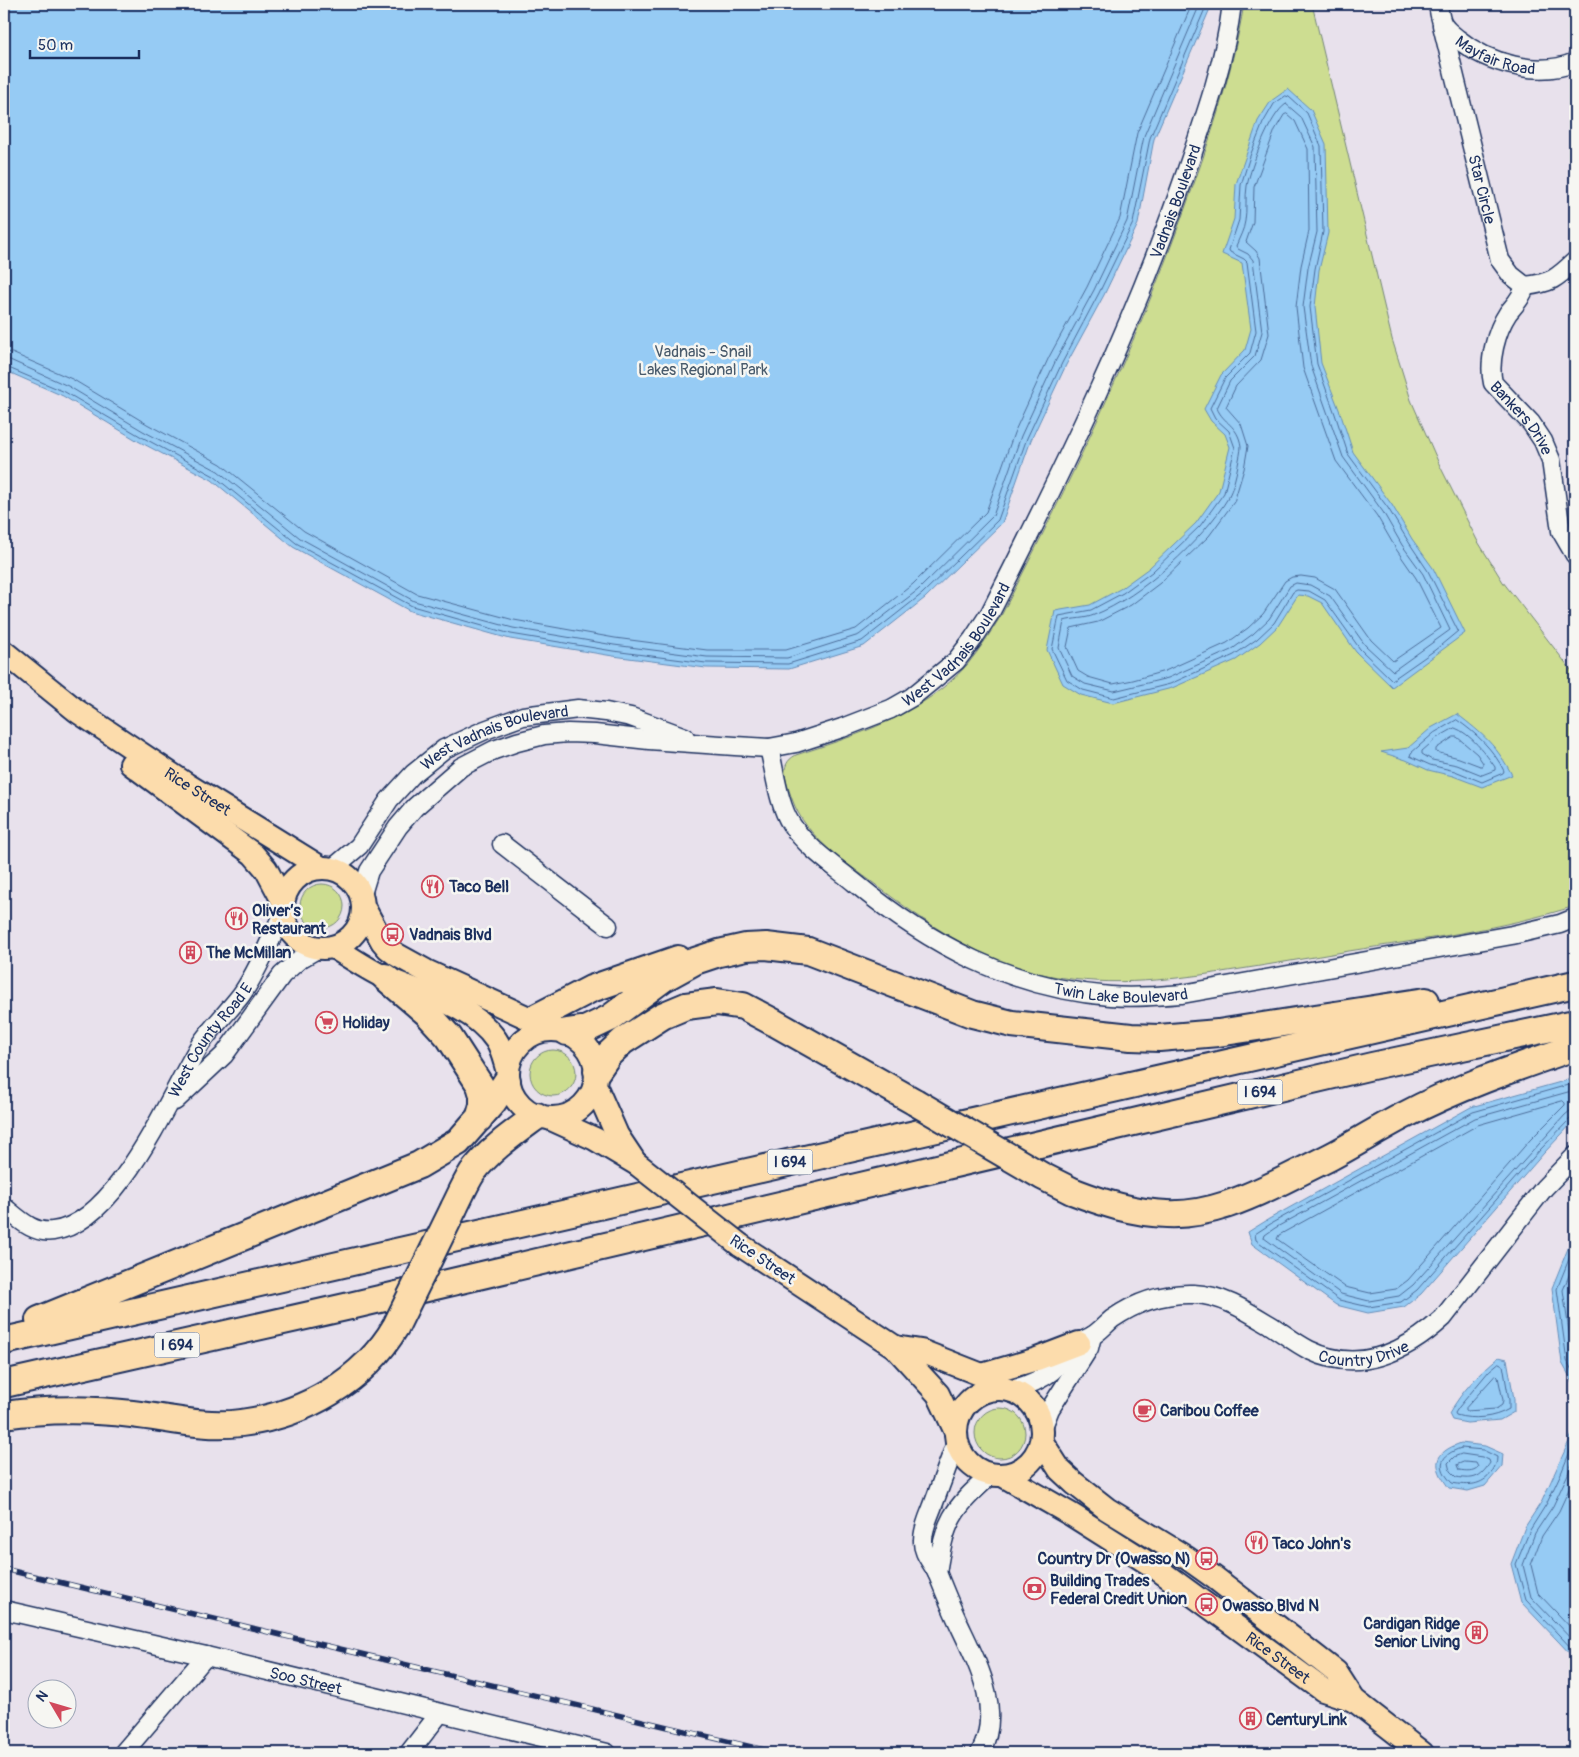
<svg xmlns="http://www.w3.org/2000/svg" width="1579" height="1757" font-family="Pangolin,sans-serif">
	<rect width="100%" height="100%" fill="#e8e1ec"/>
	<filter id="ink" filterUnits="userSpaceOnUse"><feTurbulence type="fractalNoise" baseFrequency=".02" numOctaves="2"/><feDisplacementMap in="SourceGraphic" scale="10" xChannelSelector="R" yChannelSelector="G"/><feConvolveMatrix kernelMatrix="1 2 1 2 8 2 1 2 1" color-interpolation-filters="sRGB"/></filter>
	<g filter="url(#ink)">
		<!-- green -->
		<path fill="#cddd91" stroke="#748678" d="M1244 4H1312L1392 339 1411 400 1440 466 1477 540 1503 582 1575 675V906C1502 929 1425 939 1349 951 1308 958 1268 965 1228 971 1164 981 1101 988 1038 973 975 957 927 924 876 885 844 861 806 838 792 799 787 783 777 765 796 755 858 735 922 715 967 665 980 649 991 632 1002 614 1069 484 1133 352 1183 214 1208 146 1232 76 1244 4Z
			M300 906a22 22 0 1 1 44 0a22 22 0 1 1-44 0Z
			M530 1073a23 23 0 1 1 46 0a23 23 0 1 1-46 0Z
			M975 1433a25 25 0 1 1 50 0a25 25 0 1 1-50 0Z"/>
		<!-- water -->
		<path fill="#96cbf4" stroke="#658db8" d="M4 4H1212L1154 139 1138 224 1104 295 1066 365 1031 440 1002 523 925 598 864 646 789 669 706 668 613 656 510 639 410 611 293 547 212 480 138 441 63 396 4 370Z
			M1288 89 1311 110 1326 144 1328 233 1319 270 1315 307 1321 363 1340 412 1353 452 1392 505 1412 539 1433 568 1465 633 1392 687 1356 652 1322 603 1308 596 1298 595 1278 626 1260 643 1236 660 1172 688 1113 703 1081 695 1063 684 1047 650 1055 611 1090 605 1120 589 1149 568 1196 523 1219 491 1230 447 1225 434 1211 421 1204 409 1221 375 1245 350 1251 329 1242 263 1222 254 1234 219 1236 184 1258 121 1271 101Z
			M1457 714C1483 734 1497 746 1512 775L1482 787 1453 776 1428 770 1406 760 1381 752 1408 748 1431 728Z
			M1575 1078V1120L1544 1153 1421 1294 1404 1307 1368 1313 1336 1305 1252 1244 1248 1232 1269 1219 1471 1107Z
			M1575 1231V1386L1562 1363 1552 1288Z
			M1499 1357 1507 1359 1514 1399V1412L1500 1420 1467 1423 1452 1420 1449 1414C1461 1392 1480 1372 1499 1357Z
			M1575 1428V1659L1521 1602 1511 1564 1525 1527 1542 1501Z
			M1461 1443 1485 1446 1503 1454 1502 1466 1485 1486 1468 1491 1449 1488C1432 1465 1433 1453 1461 1443Z"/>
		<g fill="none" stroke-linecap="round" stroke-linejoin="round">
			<!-- shore -->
			<path stroke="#4c6d9a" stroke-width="1" d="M1286 96 1289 97 1307 113 1321 146 1323 232 1315 269 1310 307 1317 364 1335 414 1348 454 1388 508 1408 541 1428 571 1458 631 1435 650 1392 680 1360 649 1325 600 1309 591 1297 590 1293 592 1274 623 1257 639 1234 655 1170 684 1114 698 1083 690 1067 680 1052 649 1059 616 1091 610 1123 593 1152 572 1200 526 1224 493 1235 448 1229 431 1215 418 1210 408 1225 378 1250 353 1256 331 1247 262 1244 259 1230 252 1229 250 1239 220 1241 185 1250 156 1263 123 1274 104Z
				M1286 104 1301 117 1315 147 1317 232 1308 268 1303 307 1311 366 1343 457 1383 512 1402 545 1423 574 1450 630 1393 671 1365 645 1330 596 1310 585 1296 583 1290 586 1269 619 1253 634 1231 650 1168 678 1114 691 1085 684 1072 676 1059 648 1064 621C1074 618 1085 619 1094 615 1141 597 1203 540 1228 498 1233 489 1236 475 1238 465 1239 459 1241 452 1241 446 1238 425 1223 423 1217 408L1230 381 1255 356 1262 332 1253 260 1248 254 1238 249 1236 246C1239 238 1244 230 1245 221 1247 210 1245 197 1247 186 1251 166 1270 114 1286 104Z
				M1287 114 1295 121 1308 149 1309 231 1301 266 1296 307 1303 368 1336 461 1377 516 1396 549 1416 578 1441 628 1393 661 1371 640 1335 589 1315 578 1301 576 1292 577 1285 581 1263 614 1248 628 1227 643 1165 671 1133 680 1113 684 1088 677 1078 671 1067 647 1071 628 1098 622 1131 605 1160 583 1209 536 1234 502 1244 469 1248 446 1241 424 1226 407 1236 386 1261 360 1269 334 1260 258 1256 251 1246 242 1253 222 1254 187 1275 130 1284 115Z
				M4 352 12 353 72 379 147 424 221 464 304 531 417 594 514 620 615 638 707 650H786L856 629 913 584 986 512 1014 433 1049 357 1087 287 1120 218 1137 133 1192 4
				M4 359 10 360 68 386 143 431 218 471 300 538 414 601 513 628 614 645 707 657 787 658 859 635 918 590 993 516 1021 436 1056 360 1094 290 1127 221 1144 136 1200 4
				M4 366 65 392 140 436 214 476 296 543 412 606 511 634 613 651 706 663 788 664 862 641 922 594 998 520 1027 438 1062 363 1099 293 1133 223 1150 138 1207 4
				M1457 720C1476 733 1494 750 1504 771L1503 773 1482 782 1455 771 1430 765 1410 756 1411 753 1434 733Z
				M1455 728C1470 733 1486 754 1495 767V770L1482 775 1457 765 1432 760 1422 754V751L1437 738Z
				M1454 737H1457L1477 754 1483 763V766H1480L1459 758 1436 752V749Z
				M1575 1083 1473 1112 1272 1223 1255 1234 1256 1240 1339 1300 1369 1307 1401 1302 1417 1290 1540 1150 1570 1119 1575 1117
				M1575 1090 1475 1118 1275 1228 1265 1235 1264 1238 1341 1294 1369 1301 1399 1296 1413 1285 1565 1115 1570 1111H1575
				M1563 1101 1565 1103V1105L1530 1140 1408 1280 1396 1289 1370 1293 1345 1287 1277 1239 1279 1235 1478 1125Z
				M1575 1244 1557 1289 1567 1361 1575 1376
				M1575 1261 1563 1290 1573 1359 1575 1363
				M1499 1363 1503 1365 1509 1400V1409C1494 1418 1473 1420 1456 1415L1455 1413 1459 1407 1489 1371Z
				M1496 1375 1498 1377 1503 1400 1502 1405 1496 1409 1466 1411V1408Z
				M1575 1439 1562 1471 1547 1503 1530 1530 1516 1564 1526 1600 1575 1652
				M1461 1448 1483 1450 1497 1457C1497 1464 1495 1466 1492 1472 1482 1486 1468 1486 1452 1483 1436 1466 1440 1455 1461 1448Z
				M1462 1454 1482 1457 1489 1460 1490 1463C1480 1478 1474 1480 1456 1477L1450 1471 1448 1463 1454 1457Z
				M1575 1454 1568 1474 1553 1506 1535 1533 1523 1565 1531 1597 1575 1643
				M1464 1462 1476 1463 1478 1467C1473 1472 1466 1471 1459 1470L1457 1465Z
				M1575 1476 1559 1511 1542 1536 1531 1565 1538 1593 1575 1632"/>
			<defs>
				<g id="minor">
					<path id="s1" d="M1438 4C1439 11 1440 21 1444 26 1447 31 1453 35 1458 39 1487 63 1539 78 1575 62"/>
					<path id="s2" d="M1442 25 1500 260 1511 275 1525 286C1551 283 1556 279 1575 261"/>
					<path id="s3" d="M1525 286C1522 298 1515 304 1508 313 1496 331 1488 362 1493 383L1531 423 1543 441 1551 460 1561 531 1575 555"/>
					<path id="s4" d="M769 748C775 771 778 804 791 824 807 848 833 865 855 883 930 945 1011 988 1110 996 1135 998 1158 996 1182 994L1512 935 1560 924 1575 918"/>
					<path d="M502 844 608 926"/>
					<path id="s5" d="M333 868 359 846 389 800 413 774 444 749 485 730 523 716 578 709 606 712 631 717 685 737"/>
					<path id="s6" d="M362 894 369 871 398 827 415 807 461 767 494 750 517 742 544 735 568 733 595 734 649 740 735 746 769 748 796 743 842 728 891 709 912 697 956 661 973 639 990 613C1063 470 1133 326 1185 175 1204 120 1225 62 1232 4"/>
					<path d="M175 1101 224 1055 282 975 300 959 319 948"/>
					<path id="s7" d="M4 1207C19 1219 33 1234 53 1231 118 1223 169 1096 200 1045 212 1027 228 1012 241 995 259 970 269 941 283 914"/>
					<path id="s8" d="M1011 1390C1026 1386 1040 1381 1052 1371 1061 1363 1069 1352 1078 1344 1082 1340 1087 1339 1092 1336 1099 1332 1105 1325 1112 1319 1136 1302 1165 1293 1194 1294 1222 1295 1247 1311 1270 1325 1283 1333 1295 1343 1309 1350 1358 1374 1405 1353 1443 1318L1544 1188 1575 1156"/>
					<path d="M1042 1429 1050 1409 1089 1348 1092 1336"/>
					<path d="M956 1443C948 1465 940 1486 932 1508 928 1518 923 1529 923 1540 922 1554 933 1563 938 1575 944 1590 950 1605 957 1620 976 1661 1004 1709 980 1753"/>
					<path d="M937 1573C945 1521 951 1510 991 1475"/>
					<path id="s9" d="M4 1610 206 1656 607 1753"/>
					<path d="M123 1753 206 1656"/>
					<path d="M409 1753 440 1713"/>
				</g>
				<g id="major">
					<path id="s10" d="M4 652 77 711 186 784 320 867"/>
					<path d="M131 764 253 854 266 869 283 901"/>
					<circle cx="323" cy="908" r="40"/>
					<path d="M364 908 382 941 388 948 397 955 426 971 548 1027"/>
					<path d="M333 947C350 957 368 970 386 978 424 995 471 1004 496 1040 502 1049 504 1059 507 1069"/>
					<circle cx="552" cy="1074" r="44"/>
					<path d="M595 1085 617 1135 633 1159"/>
					<path d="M551 1119 595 1139 637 1164"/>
					<path d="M740 1245 895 1347 938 1394 955 1430"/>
					<path d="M895 1347 921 1351 982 1375 998 1389"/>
					<path d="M982 1375 1037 1359 1079 1343"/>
					<circle cx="999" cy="1432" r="43"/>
					<path d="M1042 1442 1060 1470 1074 1483 1107 1509 1187 1558 1215 1578 1336 1672 1354 1700 1422 1753"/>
					<path id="s11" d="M1004 1476 1072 1515 1156 1568 1323 1690 1354 1700"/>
				</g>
				<path id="highway" d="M385 977 427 1013 449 1037 480 1085 483 1095V1105L479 1119
					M533 1019 591 989 678 959
					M567 1032 587 1029 610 1018 664 978 695 961 719 953 746 947 766 946 808 951 972 1014 1012 1024 1131 1037 1159 1038 1218 1033 1426 1001
					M597 1071 608 1055 623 1041 662 1016 686 1006 717 1002 743 1006 775 1023 915 1102
					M1072 1191C1103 1203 1134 1213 1167 1214 1208 1216 1247 1198 1282 1181 1298 1173 1314 1165 1330 1157 1355 1144 1378 1129 1403 1116 1458 1087 1517 1067 1575 1047
					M454 1208C460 1196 465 1184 472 1173 489 1150 514 1133 537 1116
					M39 1320 419 1165 458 1142 493 1102 507 1081
					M4 1341 1575 984
					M4 1384 350 1306 1372 1066 1575 1023
					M4 1415C46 1409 90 1409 132 1414 168 1418 205 1428 241 1423 304 1415 364 1381 396 1326"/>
			</defs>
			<!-- minor casing -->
			<use href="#minor" stroke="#1b2f5e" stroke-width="21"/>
			<!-- major casing -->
			<use href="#major" stroke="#1b2f5e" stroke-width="26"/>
			<!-- highway casing -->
			<use href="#highway" stroke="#1b2f5e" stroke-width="30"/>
			<!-- minor -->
			<use href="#minor" stroke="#f6f6f2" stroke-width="18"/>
			<!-- major -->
			<use href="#major" stroke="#fcdcac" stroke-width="22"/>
			<!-- highway -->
			<use href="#highway" stroke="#fcdcac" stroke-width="26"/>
			<defs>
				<path id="rail" d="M4 1569 777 1753"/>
			</defs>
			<!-- rail casing -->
			<use href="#rail" stroke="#1b2f5e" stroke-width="5.5"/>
			<!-- rail -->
			<use href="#rail" stroke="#f6f6f2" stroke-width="4" stroke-dasharray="11" stroke-linecap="butt"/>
			<defs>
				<path id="major-bridge" d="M637 1164 740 1245"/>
				<path id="highway-bridge" d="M915 1102 1042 1176 1072 1191
					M396 1326 454 1208"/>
			</defs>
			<!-- major-bridge casing -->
			<use href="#major-bridge" stroke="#1b2f5e" stroke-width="26" stroke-linecap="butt"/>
			<!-- highway-bridge casing -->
			<use href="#highway-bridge" stroke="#1b2f5e" stroke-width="30" stroke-linecap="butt"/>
			<!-- major-bridge -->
			<use href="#major-bridge" stroke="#fcdcac" stroke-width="22"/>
			<!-- highway-bridge -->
			<use href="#highway-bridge" stroke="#fcdcac" stroke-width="26"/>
		</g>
	</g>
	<!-- icons -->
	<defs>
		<symbol id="restaurant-ring" viewBox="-11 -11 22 22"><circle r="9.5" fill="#f6f6f2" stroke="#d1495b" stroke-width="1.5"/><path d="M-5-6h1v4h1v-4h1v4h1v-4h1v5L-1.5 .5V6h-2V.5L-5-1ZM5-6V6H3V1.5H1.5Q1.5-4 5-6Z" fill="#d1495b"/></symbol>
		<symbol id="bus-ring" viewBox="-11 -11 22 22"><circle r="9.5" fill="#f6f6f2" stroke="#d1495b" stroke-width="1.5"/><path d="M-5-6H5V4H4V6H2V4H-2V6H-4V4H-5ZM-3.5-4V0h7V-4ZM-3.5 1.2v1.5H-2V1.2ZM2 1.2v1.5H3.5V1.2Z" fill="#d1495b"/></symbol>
		<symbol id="building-ring" viewBox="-11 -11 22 22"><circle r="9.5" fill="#f6f6f2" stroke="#d1495b" stroke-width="1.5"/><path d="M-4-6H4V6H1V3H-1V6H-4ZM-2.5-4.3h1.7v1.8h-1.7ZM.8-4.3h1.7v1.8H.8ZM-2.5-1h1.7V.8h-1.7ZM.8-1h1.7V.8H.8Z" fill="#d1495b"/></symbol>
		<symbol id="supermarket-ring" viewBox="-11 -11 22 22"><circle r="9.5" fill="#f6f6f2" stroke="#d1495b" stroke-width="1.5"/><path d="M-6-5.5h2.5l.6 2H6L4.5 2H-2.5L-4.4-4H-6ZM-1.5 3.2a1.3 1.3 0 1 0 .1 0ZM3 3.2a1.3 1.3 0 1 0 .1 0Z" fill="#d1495b"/></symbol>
		<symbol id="cafe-ring" viewBox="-11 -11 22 22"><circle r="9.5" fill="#f6f6f2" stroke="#d1495b" stroke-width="1.5"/><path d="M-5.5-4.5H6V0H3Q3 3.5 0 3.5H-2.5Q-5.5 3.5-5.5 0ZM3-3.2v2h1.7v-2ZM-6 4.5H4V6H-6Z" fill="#d1495b"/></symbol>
		<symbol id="bank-ring" viewBox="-11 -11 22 22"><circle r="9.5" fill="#f6f6f2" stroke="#d1495b" stroke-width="1.5"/><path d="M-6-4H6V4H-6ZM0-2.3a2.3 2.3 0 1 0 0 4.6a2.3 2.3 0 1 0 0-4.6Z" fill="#d1495b"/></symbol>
	</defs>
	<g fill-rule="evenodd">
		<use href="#restaurant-ring" x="420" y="874" width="25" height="25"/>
		<use href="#restaurant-ring" x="224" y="906" width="25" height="25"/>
		<use href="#bus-ring" x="380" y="922" width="25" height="25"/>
		<use href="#building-ring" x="178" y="940" width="25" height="25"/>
		<use href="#supermarket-ring" x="314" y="1010" width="25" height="25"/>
		<use href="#cafe-ring" x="1132" y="1398" width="25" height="25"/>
		<use href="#restaurant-ring" x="1244" y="1530" width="25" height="25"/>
		<use href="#bus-ring" x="1194" y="1546" width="25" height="25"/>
		<use href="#bank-ring" x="1022" y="1576" width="25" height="25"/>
		<use href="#bus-ring" x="1194" y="1592" width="25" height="25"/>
		<use href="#building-ring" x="1464" y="1620" width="25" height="25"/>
		<use href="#building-ring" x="1238" y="1706" width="25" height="25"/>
	</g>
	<g text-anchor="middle" stroke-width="5" stroke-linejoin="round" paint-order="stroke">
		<!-- shield labels -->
		<g fill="#f6f6f2" stroke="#5d6b8a" stroke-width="1">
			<rect x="1237.5" y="1079.5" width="45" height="25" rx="4"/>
			<rect x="767.5" y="1149.5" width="45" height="25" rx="4"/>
			<rect x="154.5" y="1332.5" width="45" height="25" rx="4"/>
		</g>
		<g font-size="15" font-weight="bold" fill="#1b2f5e">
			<text x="1260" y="1097">I 694</text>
			<text x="790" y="1167">I 694</text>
			<text x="177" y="1350">I 694</text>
		</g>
		<!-- street labels -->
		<g font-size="16" fill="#1b2f5e" stroke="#f6f6f2">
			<text dy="6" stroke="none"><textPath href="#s1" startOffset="84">Mayfair Road</textPath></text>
			<text dy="6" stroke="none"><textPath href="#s2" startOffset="169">Star Circle</textPath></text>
			<text dy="6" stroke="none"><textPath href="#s6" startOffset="1199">Vadnais Boulevard</textPath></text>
			<text dy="6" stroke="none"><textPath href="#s3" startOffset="151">Bankers Drive</textPath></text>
			<text dy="6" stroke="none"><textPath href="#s6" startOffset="701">West Vadnais Boulevard</textPath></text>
			<text dy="6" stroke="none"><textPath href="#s5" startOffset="216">West Vadnais Boulevard</textPath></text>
			<text dy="6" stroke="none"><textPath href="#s10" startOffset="239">Rice Street</textPath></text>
			<text dy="6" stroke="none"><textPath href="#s4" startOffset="461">Twin Lake Boulevard</textPath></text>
			<text dy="6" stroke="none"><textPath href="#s7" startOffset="310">West County Road E</textPath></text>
			<text transform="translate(763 1259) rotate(34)" y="6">Rice Street</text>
			<text dy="6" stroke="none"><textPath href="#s8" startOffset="399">Country Drive</textPath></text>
			<text dy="6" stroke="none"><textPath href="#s11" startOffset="329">Rice Street</textPath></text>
			<text dy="6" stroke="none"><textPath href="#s9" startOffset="310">Soo Street</textPath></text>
		</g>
		<!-- park labels -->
		<g font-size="16" fill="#485a6b" stroke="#f6f6f2">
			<text x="703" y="357">Vadnais - Snail<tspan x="703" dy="18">Lakes Regional Park</tspan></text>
		</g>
		<!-- poi labels -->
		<g font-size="16" font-weight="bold" fill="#1b2f5e" stroke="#f6f6f2" text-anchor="start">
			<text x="449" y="892">Taco Bell</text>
			<text x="252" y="916">Oliver’s<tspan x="252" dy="18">Restaurant</tspan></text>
			<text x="409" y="940">Vadnais Blvd</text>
			<text x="206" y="958">The McMillan</text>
			<text x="342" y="1028">Holiday</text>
			<text x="1160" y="1416">Caribou Coffee</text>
			<text x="1272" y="1549">Taco John's</text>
			<text x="1191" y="1564" text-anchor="end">Country Dr (Owasso N)</text>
			<text x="1050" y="1586">Building Trades<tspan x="1050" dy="18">Federal Credit Union</tspan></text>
			<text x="1222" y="1611">Owasso Blvd N</text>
			<text x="1460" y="1629" text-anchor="end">Cardigan Ridge<tspan x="1460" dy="18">Senior Living</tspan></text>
			<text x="1266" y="1725">CenturyLink</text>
		</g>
	</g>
	<!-- margin -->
	<rect width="1579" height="1757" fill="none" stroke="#f6f6f2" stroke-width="20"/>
	<rect x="10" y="10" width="1559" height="1737" fill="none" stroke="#1b2f5e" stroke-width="2" filter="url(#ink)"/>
	<!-- north arrow -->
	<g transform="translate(52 1704) rotate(308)"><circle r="24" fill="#f6f6f2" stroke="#9ea6b7"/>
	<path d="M0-4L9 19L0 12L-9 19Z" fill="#d1495b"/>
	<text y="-8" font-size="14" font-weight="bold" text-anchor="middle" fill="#1b2f5e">N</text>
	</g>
	<!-- scale -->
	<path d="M30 50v8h109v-8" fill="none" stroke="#1b2f5e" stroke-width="2.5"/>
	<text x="38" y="50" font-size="15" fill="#1b2f5e" stroke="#f6f6f2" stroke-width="4" paint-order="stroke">50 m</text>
</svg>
